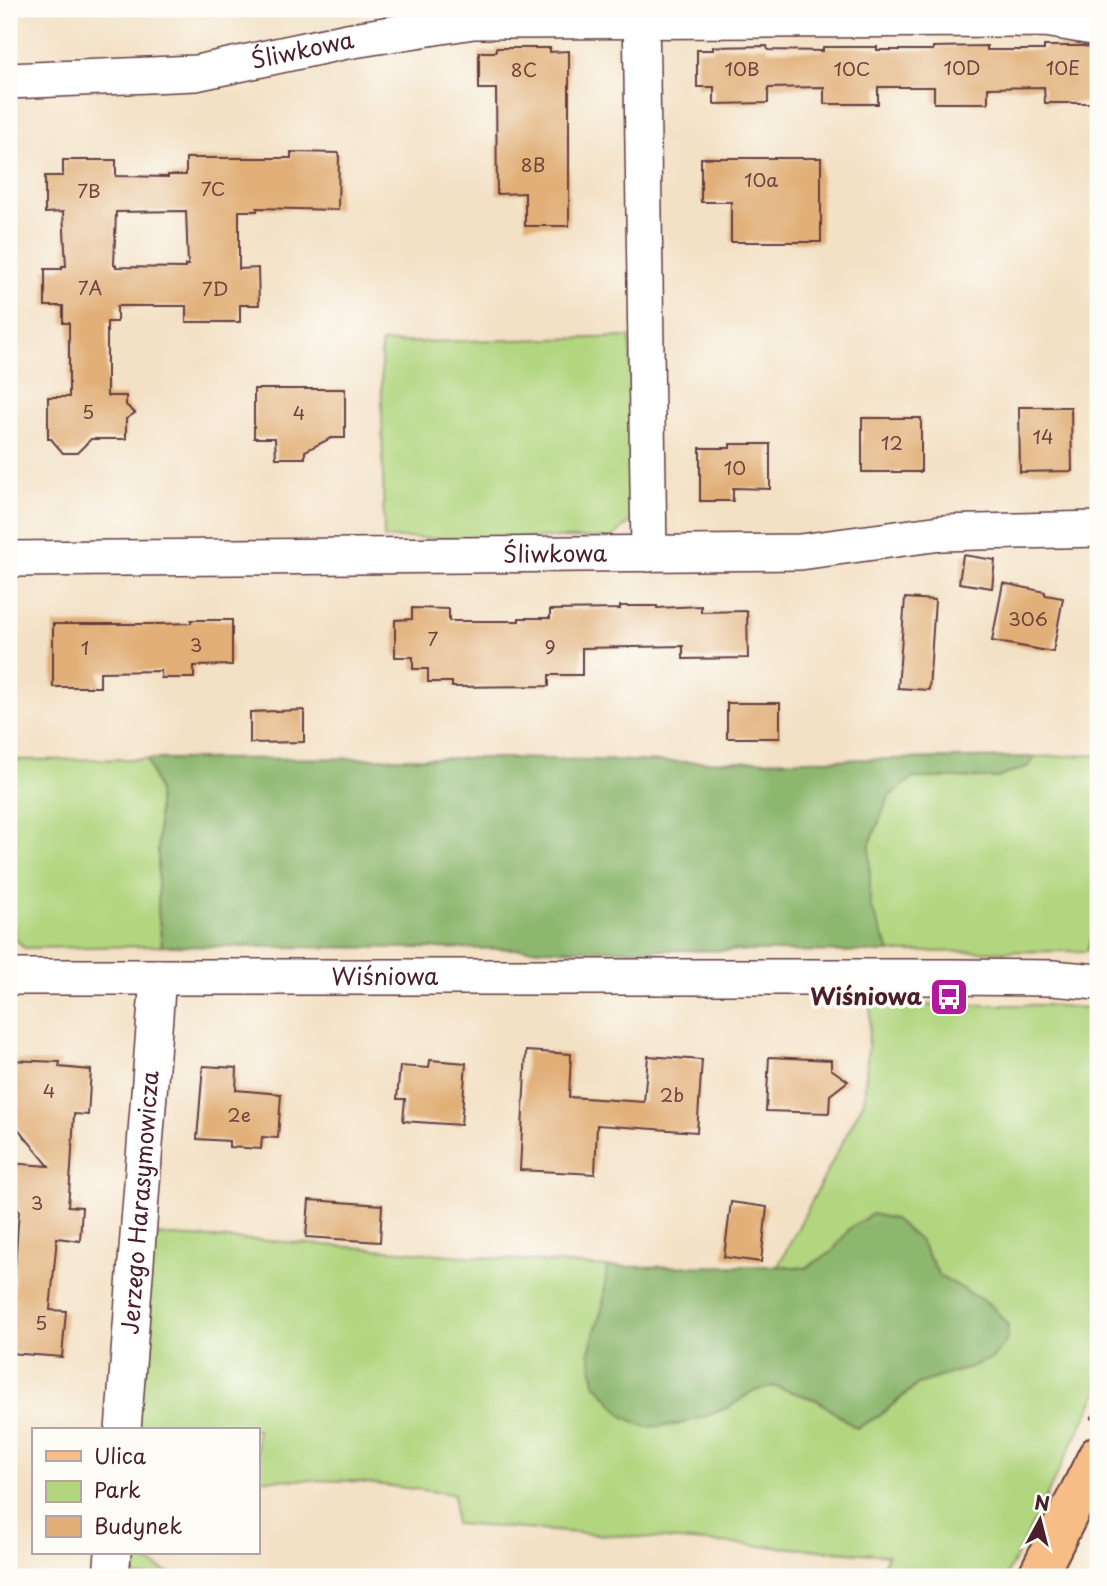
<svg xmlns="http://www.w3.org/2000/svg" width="1107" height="1586" font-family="'Playpen Sans',sans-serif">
	<rect width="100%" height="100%" fill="#fdfcf7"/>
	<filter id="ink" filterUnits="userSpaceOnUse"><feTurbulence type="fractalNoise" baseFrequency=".0143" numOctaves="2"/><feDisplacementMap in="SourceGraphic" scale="14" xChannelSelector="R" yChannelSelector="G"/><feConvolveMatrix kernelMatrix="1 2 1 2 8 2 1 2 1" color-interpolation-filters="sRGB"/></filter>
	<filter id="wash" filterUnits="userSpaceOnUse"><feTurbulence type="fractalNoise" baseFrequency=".00686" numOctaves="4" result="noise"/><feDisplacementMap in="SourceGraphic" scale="28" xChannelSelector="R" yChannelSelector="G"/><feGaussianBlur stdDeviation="1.57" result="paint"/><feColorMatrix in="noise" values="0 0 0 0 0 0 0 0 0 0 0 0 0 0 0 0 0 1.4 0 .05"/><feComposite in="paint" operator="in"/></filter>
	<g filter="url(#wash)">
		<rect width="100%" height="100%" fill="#f3e1c5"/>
		<!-- green -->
		<path fill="#b2d680" stroke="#7e7a56" stroke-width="2" d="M630 337 634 519 611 538H384L381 343Z
			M1098 755V912L1087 951 890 952 870 906V844L889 796 913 778H997L1029 766 1035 757Z
			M147 759 158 790V911L162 946 25 948 15 939 9 904V760Z
			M871 1005H1046L1098 1009V1392L1006 1577H877L888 1555 455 1524 454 1494 351 1481 257 1479V1430H135L151 1235 273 1241 607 1267 603 1306 589 1351 676 1425 709 1415 731 1406 751 1392 774 1386 817 1400 857 1428 879 1416 918 1384 967 1368 992 1306 939 1275 920 1241 850 1228 832 1252 805 1268 778 1266 864 1101Z
			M135 1556 176 1576V1577H133Z"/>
		<!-- forest -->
		<path fill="#8db76e" stroke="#6c6b4c" stroke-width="2" d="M1035 757 1029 766 997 778H913L889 796 870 844V905L890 952 162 946 158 911V790L147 759 502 758 678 762Z
			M872 1214 894 1219 920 1241 939 1275 992 1306 1008 1325 1007 1340 993 1358 967 1368 918 1384 879 1416 856 1428 817 1400 774 1386 751 1392 731 1406 709 1415 676 1425 646 1427 624 1417 595 1383 589 1351 603 1306 607 1267 778 1266 806 1268 832 1252 850 1228Z"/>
		<g id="blocks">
			<!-- building -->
			<path fill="#e1af77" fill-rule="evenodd" d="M767 46 768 50 823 51V47H877V50H933V47L987 46V50H1044V46H1083L1098 48V103H1045L1044 87 988 88V103H934V87H878V104H824V87L768 88V103L714 104V87H697V50H713V47Z
				M496 48H550V52L569 51V226H525V193L497 194 496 89H479V52H496Z
				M291 152 339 153 338 210 257 208V211H239V269L258 268 259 305H240V322H186V306H117V322H107V396H126V405L135 413 126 419V439H91L77 453H63L51 439H48V397H69V323H63V306H45V269H62V266H66L63 212 45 213V176H63V160H116V176L168 177V175H186V158H291ZM186 211 188 265H185V268L116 267V265H114L116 212Z
				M701 158H821V242H731V202H701Z
				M254 389H345V438H331L305 451V458H276L275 438H254Z
				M1019 407H1071L1072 471 1020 472Z
				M862 418H921V472H862Z
				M730 444H770V489L733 488V501H700V448H730Z
				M963 555 995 560 992 588 959 583Z
				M1003 583 1045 592V595L1063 598 1053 652 992 641Z
				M905 598 935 600 929 690 898 688Z
				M620 606H657V608L701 606V612L747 611 748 658 683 659V646L582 648V675H549V686L452 687V682H428V669H413V657H395V620L412 619V608L449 609V621H519V618H550V610L620 609Z
				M191 620H232V665L194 666V678H161V671L100 672V687H53V624H160L191 623Z
				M727 703H780V738H727Z
				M304 710V742L250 743V712Z
				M526 1051 571 1054 569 1097 644 1102 648 1056 702 1060 697 1132 597 1125 595 1174 520 1170Z
				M769 1057 831 1060V1069L848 1081 830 1095 829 1113 766 1111Z
				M9 1060 60 1062 59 1067 91 1070 88 1115 74 1114 71 1168 68 1206 82 1207 80 1241 57 1238 50 1310 66 1311 62 1357 9 1353 19 1210 9 1209V1163L49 1166 9 1118Z
				M430 1060 466 1063 461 1125 403 1121 405 1099H397L400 1066 429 1068Z
				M203 1066 237 1068 236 1090 281 1094 278 1138 262 1137 261 1149 229 1147V1141L197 1139Z
				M309 1200 382 1205 380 1242 306 1237Z
				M731 1202 767 1207 761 1262 724 1257Z"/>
		</g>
	</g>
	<g filter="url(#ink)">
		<use href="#blocks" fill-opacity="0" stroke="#633c42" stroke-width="2"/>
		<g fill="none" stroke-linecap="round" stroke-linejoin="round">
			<defs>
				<g id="minor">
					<path d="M641 9 649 554"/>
					<path id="s1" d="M9 81 196 73 347 41 473 21 1046 19 1098 28"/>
					<path id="s2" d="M9 559 800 552 941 533 1098 529"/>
					<path id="s3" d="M9 977H951L1052 978 1098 982"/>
					<path id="s4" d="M123 1430 158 977"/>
					<path d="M111 1577 113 1553"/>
				</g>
				<path id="major" d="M1037 1577 1098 1455"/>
			</defs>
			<!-- minor casing -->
			<use href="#minor" stroke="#633c42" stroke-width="38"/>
			<!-- major casing -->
			<use href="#major" stroke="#633c42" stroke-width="42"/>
			<!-- path -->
			<path stroke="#633c42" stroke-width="4.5" stroke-dasharray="5 5" stroke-linecap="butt" d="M1092 1420 1098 1408"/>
			<!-- minor -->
			<use href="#minor" stroke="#fff" stroke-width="35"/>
			<!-- major -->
			<use href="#major" stroke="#f6be86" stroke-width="38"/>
		</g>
	</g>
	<!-- icons -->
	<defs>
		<symbol id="bus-square" viewBox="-11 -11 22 22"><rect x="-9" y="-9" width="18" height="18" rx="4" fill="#b5179e" stroke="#fdfcf7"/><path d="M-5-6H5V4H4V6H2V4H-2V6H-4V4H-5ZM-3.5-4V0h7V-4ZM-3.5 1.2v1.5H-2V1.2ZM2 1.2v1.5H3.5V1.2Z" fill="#fff"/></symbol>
	</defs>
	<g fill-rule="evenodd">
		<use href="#bus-square" x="927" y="975" width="44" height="44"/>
	</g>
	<g text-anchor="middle" stroke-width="7" stroke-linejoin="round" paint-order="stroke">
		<!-- number labels -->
		<g font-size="19" fill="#70433e">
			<text x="962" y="75">10D</text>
			<text x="1063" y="75">10E</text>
			<text x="742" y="76">10B</text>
			<text x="852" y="76">10C</text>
			<text x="524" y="77">8C</text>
			<text x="533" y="172">8B</text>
			<text x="761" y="187">10a</text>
			<text x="213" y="196">7C</text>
			<text x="89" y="198">7B</text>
			<text x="90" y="295">7A</text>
			<text x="215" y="296">7D</text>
			<text x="88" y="419">5</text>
			<text x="299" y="420">4</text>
			<text x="1043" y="444">14</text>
			<text x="892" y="450">12</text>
			<text x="735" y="475">10</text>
			<text x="1028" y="626">306</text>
			<text x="433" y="646">7</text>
			<text x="196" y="652">3</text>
			<text x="550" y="654">9</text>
			<text x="85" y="655">1</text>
			<text x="49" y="1098">4</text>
			<text x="672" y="1102">2b</text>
			<text x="239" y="1122">2e</text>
			<text x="37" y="1210">3</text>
			<text x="41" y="1330">5</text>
		</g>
		<!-- street labels -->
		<g font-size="23" fill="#4a1f2b" stroke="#fdfcf7">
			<text dy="8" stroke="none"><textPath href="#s1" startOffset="296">Śliwkowa</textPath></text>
			<text dy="8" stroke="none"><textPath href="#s2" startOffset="546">Śliwkowa</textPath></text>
			<text dy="8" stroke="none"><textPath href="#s3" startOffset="376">Wiśniowa</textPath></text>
			<text dy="8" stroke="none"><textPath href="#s4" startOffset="228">Jerzego Harasymowicza</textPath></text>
		</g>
		<!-- poi labels -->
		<g font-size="23" font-weight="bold" fill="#4a1f2b" stroke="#fdfcf7" text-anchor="end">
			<text x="922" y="1005">Wiśniowa</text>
		</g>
	</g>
	<!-- margin -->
	<rect width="1107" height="1586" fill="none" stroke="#fdfcf7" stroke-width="35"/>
	<!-- legend -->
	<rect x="32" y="1428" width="228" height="126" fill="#fdfcf7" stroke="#b5a4a5" stroke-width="2"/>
	<rect x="46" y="1451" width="35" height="10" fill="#f6be86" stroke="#b5a4a5" stroke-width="2"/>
	<text x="94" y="1464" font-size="21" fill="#4a1f2b">Ulica</text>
	<rect x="46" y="1481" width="35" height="21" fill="#b2d680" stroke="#b5a4a5" stroke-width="2"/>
	<text x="94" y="1498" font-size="21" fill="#4a1f2b">Park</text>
	<rect x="46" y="1516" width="35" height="21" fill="#e1af77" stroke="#b5a4a5" stroke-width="2"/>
	<text x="94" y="1534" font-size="21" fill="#4a1f2b">Budynek</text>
	<!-- north arrow -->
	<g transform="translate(1040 1520) rotate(7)" stroke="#fdfcf7" stroke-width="5" paint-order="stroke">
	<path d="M0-5L12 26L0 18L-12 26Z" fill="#4a1f2b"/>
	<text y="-10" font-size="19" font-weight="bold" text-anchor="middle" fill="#4a1f2b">N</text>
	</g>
</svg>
